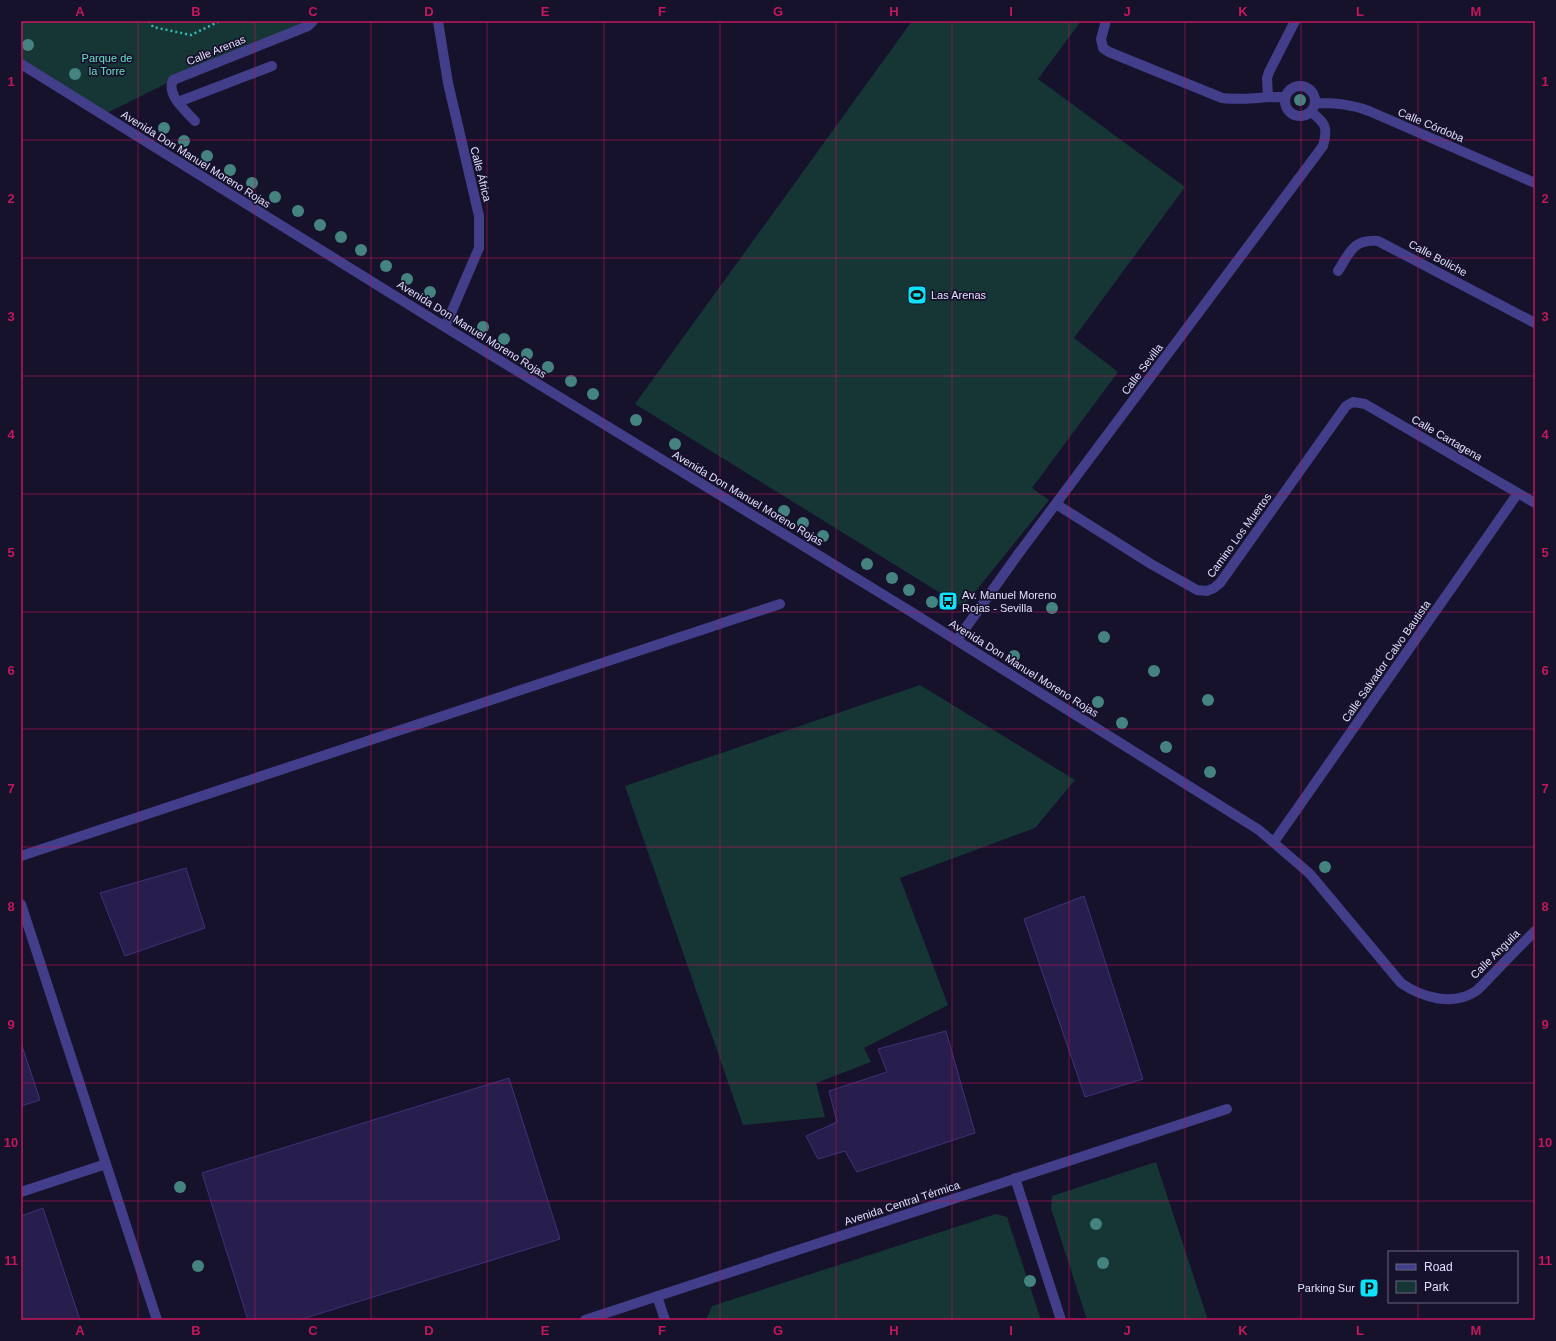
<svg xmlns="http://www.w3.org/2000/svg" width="1556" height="1341" font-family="Arial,sans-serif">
	<rect width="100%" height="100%" fill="#17122c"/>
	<!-- green -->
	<path fill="#153635" d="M21 21H313L173 80 103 115 21 64Z
		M912 21H1081L1038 79 1185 187 1074 338 1118 372 1032 488 1049 500 963 607 635 404Z
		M920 685 1075 780 1035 828 900 878 948 1005 864 1048 871 1062 816 1083 825 1117 743 1125 625 786Z
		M1156 1162 1208 1320H1087L1051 1208 1052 1196Z
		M996 1214 1007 1217 1041 1320H706L712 1306Z"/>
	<!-- building -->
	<path fill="#281e4d" stroke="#403178" d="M186 868 205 928 125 956 100 893Z
		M1084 896 1143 1079 1085 1097 1024 919Z
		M946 1031 975 1133 857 1172 845 1151 818 1159 806 1136 837 1122 829 1091 887 1072 878 1049Z
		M21 1043 40 1100 21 1106Z
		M509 1078 560 1239 299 1320H248L202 1173Z
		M43 1208 80 1320H21V1216Z"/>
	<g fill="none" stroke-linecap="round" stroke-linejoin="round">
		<!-- path -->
		<path stroke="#33bdb6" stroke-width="2.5" stroke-dasharray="2 3" stroke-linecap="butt" d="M149 21 153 27 191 35 220 21"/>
		<!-- service -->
		<path stroke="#423e8a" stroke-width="10" d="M178 102 272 66
			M21 856 780 604
			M21 904 157 1320
			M1015 1178 1061 1320
			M21 1192 106 1164
			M657 1296 665 1320
			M585 1320 1227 1109"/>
		<!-- minor -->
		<path stroke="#423e8a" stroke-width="10" d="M438 21 448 83 479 216V248L445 327
			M1106 21 1101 39 1103 48 1109 52 1222 98C1243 101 1264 96 1285 97
			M21 64 445 327 913 613 1259 830 1310 874 1401 983C1421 997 1453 1007 1476 991 1482 986 1488 979 1494 973 1507 959 1521 945 1535 931
			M1285 101a15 15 0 1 1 30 0a15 15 0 1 1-30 0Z
			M1268 97 1267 78 1269 72 1295 21
			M1315 103C1335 103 1351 104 1369 111L1535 183
			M195 121C186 111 166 95 173 80L308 26 313 21
			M1338 271C1350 252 1353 239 1378 241L1535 323
			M1056 504 1151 564 1197 590 1207 591 1214 588 1220 583 1346 406 1353 402 1365 404 1535 503
			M957 640 1019 553 1323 146C1328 128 1326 123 1311 112
			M1274 842 1518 493"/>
	</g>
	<!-- trees -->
	<g fill="#44837f">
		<circle cx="28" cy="45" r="6"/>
		<circle cx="75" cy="74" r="6"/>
		<circle cx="1300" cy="100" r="6"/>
		<circle cx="164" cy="128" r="6"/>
		<circle cx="184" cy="141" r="6"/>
		<circle cx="207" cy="156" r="6"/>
		<circle cx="230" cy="170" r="6"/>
		<circle cx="252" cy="183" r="6"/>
		<circle cx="275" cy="197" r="6"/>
		<circle cx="298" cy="211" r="6"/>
		<circle cx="320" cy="225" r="6"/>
		<circle cx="341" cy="237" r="6"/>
		<circle cx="361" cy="250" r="6"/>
		<circle cx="386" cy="266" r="6"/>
		<circle cx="407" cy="279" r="6"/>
		<circle cx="430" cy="292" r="6"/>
		<circle cx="483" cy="327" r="6"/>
		<circle cx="504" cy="339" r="6"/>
		<circle cx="527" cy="354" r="6"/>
		<circle cx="548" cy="367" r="6"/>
		<circle cx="571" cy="381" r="6"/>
		<circle cx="593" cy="394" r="6"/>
		<circle cx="636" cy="420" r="6"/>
		<circle cx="675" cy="444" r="6"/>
		<circle cx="784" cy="511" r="6"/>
		<circle cx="803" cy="523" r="6"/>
		<circle cx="823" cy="536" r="6"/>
		<circle cx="867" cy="564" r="6"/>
		<circle cx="892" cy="578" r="6"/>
		<circle cx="909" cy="590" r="6"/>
		<circle cx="932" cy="602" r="6"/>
		<circle cx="1052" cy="608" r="6"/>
		<circle cx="1104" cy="637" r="6"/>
		<circle cx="1014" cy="656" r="6"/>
		<circle cx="1154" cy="671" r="6"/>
		<circle cx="1208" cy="700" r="6"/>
		<circle cx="1098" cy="702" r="6"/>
		<circle cx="1122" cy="723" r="6"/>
		<circle cx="1166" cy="747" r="6"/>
		<circle cx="1210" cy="772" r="6"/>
		<circle cx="1325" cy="867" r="6"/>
		<circle cx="180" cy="1187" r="6"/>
		<circle cx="1096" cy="1224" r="6"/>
		<circle cx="1103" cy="1263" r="6"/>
		<circle cx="198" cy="1266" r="6"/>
		<circle cx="1030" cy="1281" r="6"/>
	</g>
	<!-- grid -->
	<path fill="none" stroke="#c2185b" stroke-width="1" stroke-opacity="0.55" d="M138 21V1320M255 21V1320M371 21V1320M487 21V1320M604 21V1320M720 21V1320M836 21V1320M952 21V1320M1069 21V1320M1185 21V1320M1301 21V1320M1418 21V1252M21 140H1535M21 258H1535M21 376H1535M21 494H1535M21 612H1535M21 729H1535M21 847H1535M21 965H1535M21 1083H1535M21 1201H1535M1418 1302V1320"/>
	<!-- icons -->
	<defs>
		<symbol id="stadium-square" viewBox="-11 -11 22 22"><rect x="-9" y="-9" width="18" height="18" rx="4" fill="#0de1fb" stroke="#17122c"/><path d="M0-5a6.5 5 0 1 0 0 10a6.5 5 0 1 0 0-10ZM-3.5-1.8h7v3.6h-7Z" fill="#111"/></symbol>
		<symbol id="bus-square" viewBox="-11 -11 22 22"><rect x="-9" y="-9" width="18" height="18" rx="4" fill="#0de1fb" stroke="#17122c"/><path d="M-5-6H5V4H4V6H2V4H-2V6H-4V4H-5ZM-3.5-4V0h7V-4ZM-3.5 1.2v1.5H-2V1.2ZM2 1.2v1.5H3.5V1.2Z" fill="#111"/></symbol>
		<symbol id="parking-square" viewBox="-11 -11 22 22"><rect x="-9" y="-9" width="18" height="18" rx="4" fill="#0de1fb" stroke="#17122c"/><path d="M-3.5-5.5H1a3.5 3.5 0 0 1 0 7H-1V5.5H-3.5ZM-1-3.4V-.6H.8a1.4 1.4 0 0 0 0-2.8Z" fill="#111"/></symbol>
	</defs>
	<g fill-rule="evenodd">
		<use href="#stadium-square" x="906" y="284" width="22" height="22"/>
		<use href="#bus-square" x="937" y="590" width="22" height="22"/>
		<use href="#parking-square" x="1358" y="1277" width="22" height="22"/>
	</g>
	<g text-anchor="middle" stroke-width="3.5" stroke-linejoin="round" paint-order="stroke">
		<!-- street labels -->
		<g font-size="11" fill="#e2defe" stroke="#17122c">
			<text transform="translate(216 50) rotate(-22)" y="4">Calle Arenas</text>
			<text transform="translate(1431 125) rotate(23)" y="4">Calle Córdoba</text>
			<text transform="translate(196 159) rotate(32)" y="4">Avenida Don Manuel Moreno Rojas</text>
			<text transform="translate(481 174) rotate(76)" y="4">Calle África</text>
			<text transform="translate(1438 258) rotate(28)" y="4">Calle Boliche</text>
			<text transform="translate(472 329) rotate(32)" y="4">Avenida Don Manuel Moreno Rojas</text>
			<text transform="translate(1142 369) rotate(-53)" y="4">Calle Sevilla</text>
			<text transform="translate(1447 438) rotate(30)" y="4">Calle Cartagena</text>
			<text transform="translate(748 498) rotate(31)" y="4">Avenida Don Manuel Moreno Rojas</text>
			<text transform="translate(1239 535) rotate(-54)" y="4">Camino Los Muertos</text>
			<text transform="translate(1386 661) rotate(-55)" y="4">Calle Salvador Calvo Bautista</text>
			<text transform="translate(1024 668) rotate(32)" y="4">Avenida Don Manuel Moreno Rojas</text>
			<text transform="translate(1495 954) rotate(-45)" y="4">Calle Anguila</text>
			<text transform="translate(902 1203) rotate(-18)" y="4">Avenida Central Térmica</text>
		</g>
		<!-- park labels -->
		<g font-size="11" fill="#69dfc3" stroke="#17122c">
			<text x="107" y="62">Parque de<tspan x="107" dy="13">la Torre</tspan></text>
		</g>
		<!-- poi labels -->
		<g font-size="11" fill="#e2defe" stroke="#17122c" text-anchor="start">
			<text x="931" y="299">Las Arenas</text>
			<text x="962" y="599">Av. Manuel Moreno<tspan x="962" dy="13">Rojas - Sevilla</tspan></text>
			<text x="1355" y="1292" text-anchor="end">Parking Sur</text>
		</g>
	</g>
	<!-- border -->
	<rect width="1556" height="1341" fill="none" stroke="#17122c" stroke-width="44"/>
	<!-- legend -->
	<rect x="1388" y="1251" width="130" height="52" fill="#17122c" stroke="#686480"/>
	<rect x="1396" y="1264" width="20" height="6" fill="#423e8a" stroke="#686480"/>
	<text x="1424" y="1271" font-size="12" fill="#e2defe">Road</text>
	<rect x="1396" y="1281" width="20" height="12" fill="#153635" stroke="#686480"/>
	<text x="1424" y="1291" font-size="12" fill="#e2defe">Park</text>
	<rect x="22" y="22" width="1512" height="1297" fill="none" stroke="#c2185b" stroke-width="1.5"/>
	<g font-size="13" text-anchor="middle" font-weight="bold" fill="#c2185b">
		<text x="80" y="16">A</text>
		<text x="196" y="16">B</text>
		<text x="313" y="16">C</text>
		<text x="429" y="16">D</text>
		<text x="545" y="16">E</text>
		<text x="662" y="16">F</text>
		<text x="778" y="16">G</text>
		<text x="894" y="16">H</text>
		<text x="1011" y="16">I</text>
		<text x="1127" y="16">J</text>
		<text x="1243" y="16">K</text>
		<text x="1360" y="16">L</text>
		<text x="1476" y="16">M</text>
		<text x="11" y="86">1</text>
		<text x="1545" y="86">1</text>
		<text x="11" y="203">2</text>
		<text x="1545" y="203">2</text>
		<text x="11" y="321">3</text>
		<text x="1545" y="321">3</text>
		<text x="11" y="439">4</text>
		<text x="1545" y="439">4</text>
		<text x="11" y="557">5</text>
		<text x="1545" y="557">5</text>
		<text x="11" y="675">6</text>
		<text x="1545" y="675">6</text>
		<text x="11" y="793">7</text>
		<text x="1545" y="793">7</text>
		<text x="11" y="911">8</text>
		<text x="1545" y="911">8</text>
		<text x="11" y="1029">9</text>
		<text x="1545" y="1029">9</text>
		<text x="11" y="1147">10</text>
		<text x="1545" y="1147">10</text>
		<text x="11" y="1265">11</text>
		<text x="1545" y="1265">11</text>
		<text x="80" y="1335">A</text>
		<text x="196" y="1335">B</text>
		<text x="313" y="1335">C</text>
		<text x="429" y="1335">D</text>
		<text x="545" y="1335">E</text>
		<text x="662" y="1335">F</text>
		<text x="778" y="1335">G</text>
		<text x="894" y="1335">H</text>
		<text x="1011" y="1335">I</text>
		<text x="1127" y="1335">J</text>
		<text x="1243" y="1335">K</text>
		<text x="1360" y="1335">L</text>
		<text x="1476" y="1335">M</text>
	</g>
</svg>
